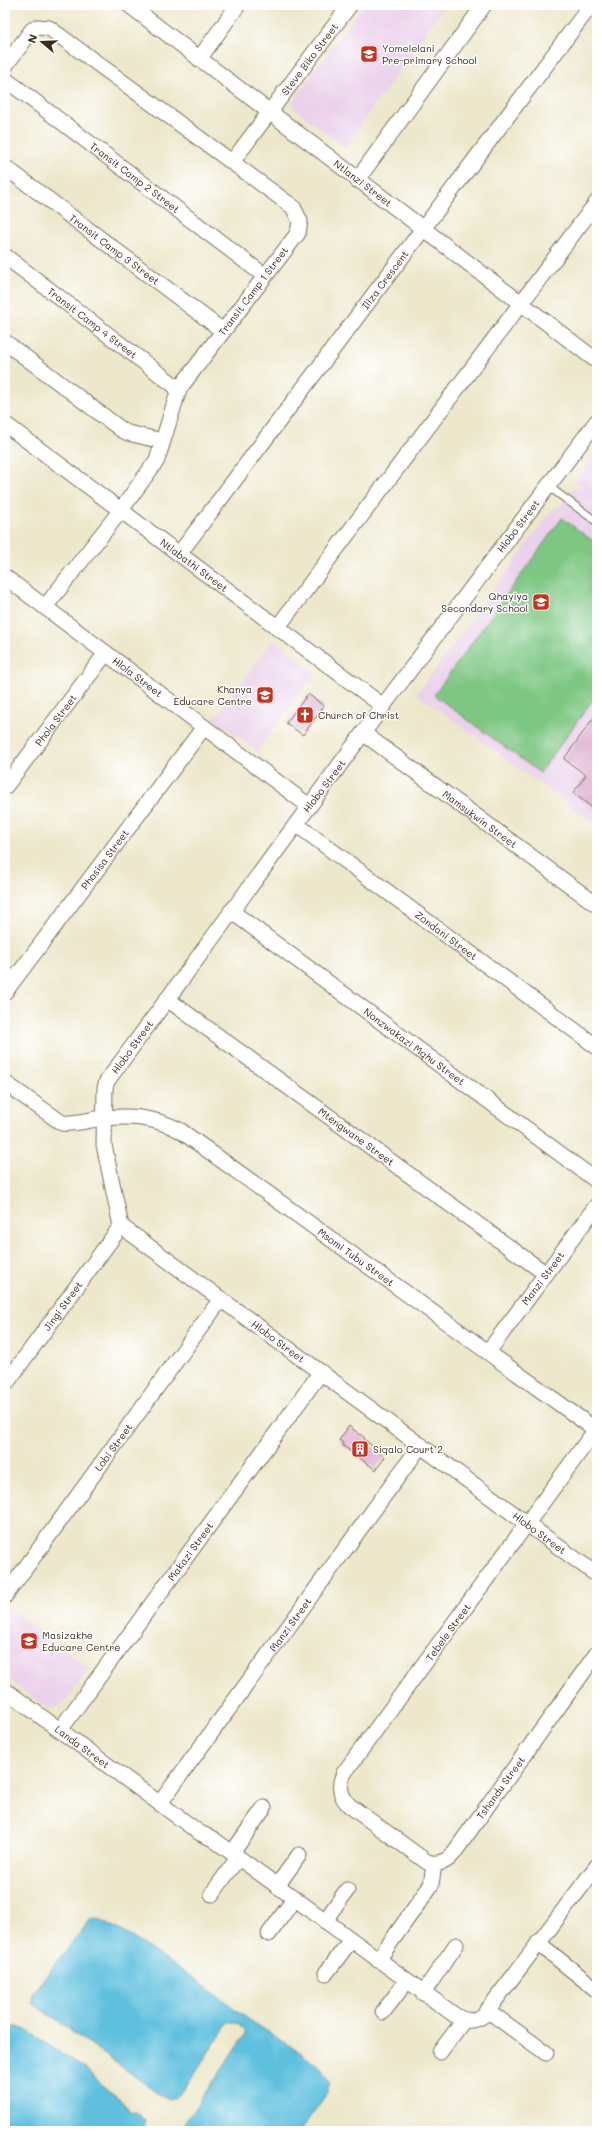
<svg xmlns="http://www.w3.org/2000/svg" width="602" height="2136" font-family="Mali,sans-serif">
	<rect width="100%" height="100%" fill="#fff"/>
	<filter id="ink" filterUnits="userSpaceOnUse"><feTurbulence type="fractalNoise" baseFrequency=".025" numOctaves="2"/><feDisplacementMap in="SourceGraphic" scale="8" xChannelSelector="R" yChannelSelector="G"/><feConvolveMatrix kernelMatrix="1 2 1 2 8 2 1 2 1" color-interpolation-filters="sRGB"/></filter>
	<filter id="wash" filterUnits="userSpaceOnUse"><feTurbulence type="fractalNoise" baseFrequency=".012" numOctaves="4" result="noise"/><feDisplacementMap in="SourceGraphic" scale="16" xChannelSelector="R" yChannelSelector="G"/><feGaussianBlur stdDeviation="0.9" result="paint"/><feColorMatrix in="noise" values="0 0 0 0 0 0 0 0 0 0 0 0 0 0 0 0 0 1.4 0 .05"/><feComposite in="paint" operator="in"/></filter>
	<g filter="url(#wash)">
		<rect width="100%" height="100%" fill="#ede7cb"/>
		<!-- built -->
		<path fill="#ebd1eb" d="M363 5H445L345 148 294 108 292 102Z
			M597 452V825L417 694 553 509 559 507 573 488H579L581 485 575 481Z
			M273 640 316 672 257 751 214 719Z
			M9 1609 89 1668 62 1706 48 1709 5 1677V1614Z"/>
		<!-- green -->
		<path fill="#7ec783" stroke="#5c7850" d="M562 518 597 544V694L540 773 434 695Z"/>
		<!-- water -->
		<path fill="#5fc0de" stroke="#4d757e" d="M98 1918 133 1938 198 1981 248 2019 301 2053 324 2071 330 2083 325 2096 300 2131H179L245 2035V2030L237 2023H228L182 2092 176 2098 168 2100 32 2003 33 1992 91 1919Z
			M15 2026 26 2030 87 2070 103 2087 128 2106 130 2111 136 2112 145 2121 144 2131H5V2035L11 2028Z"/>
		<g id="blocks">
			<!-- building -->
			<path fill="#ddacce" d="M308 694 324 706 303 735 286 723Z
				M597 713V811L573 793 586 775 564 759Z
				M349 1426 365 1438 364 1439 385 1457 376 1470 342 1445 343 1443 339 1440Z"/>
		</g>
	</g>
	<g filter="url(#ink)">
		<use href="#blocks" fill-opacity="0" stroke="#796c5b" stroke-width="1"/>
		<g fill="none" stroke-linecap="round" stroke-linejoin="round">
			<defs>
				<path id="lane" d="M548 486 597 522"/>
				<g id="street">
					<path id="s1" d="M129 5 597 361"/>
					<path d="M199 59 238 5"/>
					<path d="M5 66 32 30 37 27 49 28 293 207 300 221 298 233 179 389 157 460 121 510 45 607"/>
					<path id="s2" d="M5 79 265 276"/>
					<path id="s3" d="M232 162 350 5"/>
					<path id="s4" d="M5 167 223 331"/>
					<path d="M357 180 484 5"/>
					<path id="s5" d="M5 256 179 389"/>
					<path d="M5 342 122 430 128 433 162 441"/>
					<path id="s6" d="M597 421 383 706 107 1081 105 1088 104 1145 121 1226 597 1575"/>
					<path id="s7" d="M5 424 383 706"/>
					<path id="s8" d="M179 554 591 5"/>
					<path id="s9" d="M5 577 309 806"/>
					<path d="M277 628 597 202"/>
					<path id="s10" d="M363 733 597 905"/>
					<path id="s11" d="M5 787 106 653"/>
					<path id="s12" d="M296 824 597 1047"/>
					<path id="s13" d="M231 911 597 1181"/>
					<path id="s14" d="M5 992 204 727"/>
					<path id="s15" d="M167 999 546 1274"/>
					<path id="s16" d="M5 1083 62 1123C73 1124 85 1121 96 1119 127 1115 154 1116 181 1131L596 1430"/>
					<path id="s17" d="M488 1352 597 1205"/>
					<path id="s18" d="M5 1385 121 1226"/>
					<path id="s19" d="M597 1428 344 1773C338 1785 340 1797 350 1806L427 1862C438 1865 446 1863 453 1854L597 1653"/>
					<path id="s20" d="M5 1596 221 1299"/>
					<path id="s21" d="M5 1690 200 1833 213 1839 456 2016C466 2022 474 2022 484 2015L597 1866"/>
					<path id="s22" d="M60 1730 321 1372"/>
					<path id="s23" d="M160 1803 421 1445"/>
					<path d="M232 1853 264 1808"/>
					<path d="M277 1886 299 1855"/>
					<path d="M212 1894 238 1858"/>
					<path d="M325 1921 347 1890"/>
					<path d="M269 1934 294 1899"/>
					<path d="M538 1943 597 1990"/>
					<path d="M378 1960 431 1885 434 1864"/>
					<path d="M326 1973 351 1940"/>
					<path d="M423 1993 456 1945"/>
					<path d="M487 2010 546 2053"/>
					<path d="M383 2012 407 1981"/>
					<path d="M440 2052 464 2020"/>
				</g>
			</defs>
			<!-- lane casing -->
			<use href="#lane" stroke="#796c5b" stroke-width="9"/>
			<!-- street casing -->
			<use href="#street" stroke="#796c5b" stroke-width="17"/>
			<!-- lane -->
			<use href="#lane" stroke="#fff" stroke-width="7"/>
			<!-- street -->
			<use href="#street" stroke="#fff" stroke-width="15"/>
		</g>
	</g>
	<!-- icons -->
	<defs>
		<symbol id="school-square" viewBox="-11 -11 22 22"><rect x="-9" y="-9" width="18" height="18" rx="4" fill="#c8321e" stroke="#fff"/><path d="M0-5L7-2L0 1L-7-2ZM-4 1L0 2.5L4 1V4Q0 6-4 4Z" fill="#fff"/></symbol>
		<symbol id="church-square" viewBox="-11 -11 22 22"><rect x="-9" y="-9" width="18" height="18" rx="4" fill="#c8321e" stroke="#fff"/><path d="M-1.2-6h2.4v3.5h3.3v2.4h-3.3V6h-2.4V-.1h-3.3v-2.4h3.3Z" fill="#fff"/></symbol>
		<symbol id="building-square" viewBox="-11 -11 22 22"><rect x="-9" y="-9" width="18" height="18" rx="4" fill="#c8321e" stroke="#fff"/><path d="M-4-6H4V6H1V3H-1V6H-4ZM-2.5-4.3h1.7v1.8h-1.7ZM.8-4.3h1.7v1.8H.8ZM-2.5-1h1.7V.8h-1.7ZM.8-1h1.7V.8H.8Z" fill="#fff"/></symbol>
	</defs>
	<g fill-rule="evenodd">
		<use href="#school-square" x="359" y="44" width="20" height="20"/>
		<use href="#school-square" x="531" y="592" width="20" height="20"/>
		<use href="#school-square" x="255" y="685" width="20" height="20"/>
		<use href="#church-square" x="295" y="705" width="20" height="20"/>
		<use href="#building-square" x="350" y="1439" width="20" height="20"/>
		<use href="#school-square" x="19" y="1631" width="20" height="20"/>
	</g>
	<g text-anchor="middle" stroke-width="3" stroke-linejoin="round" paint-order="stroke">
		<!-- poi labels -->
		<g font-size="10" fill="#3b2a1e" stroke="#fff" text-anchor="start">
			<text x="382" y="52">Yomelelani<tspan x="382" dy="12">Pre-primary School</tspan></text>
			<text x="528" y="600" text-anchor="end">Qhayiya<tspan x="528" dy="12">Secondary School</tspan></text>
			<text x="252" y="693" text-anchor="end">Khanya<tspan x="252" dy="12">Educare Centre</tspan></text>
			<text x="318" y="719">Church of Christ</text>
			<text x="373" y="1453">Siqalo Court 2</text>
			<text x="42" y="1639">Masizakhe<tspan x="42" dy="12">Educare Centre</tspan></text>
		</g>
		<!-- street labels -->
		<g font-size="10" fill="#3b2a1e" stroke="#fff">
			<text dy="4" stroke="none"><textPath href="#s3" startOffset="129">Steve Biko Street</textPath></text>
			<text dy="4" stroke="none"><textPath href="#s2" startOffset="163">Transit Camp 2 Street</textPath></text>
			<text dy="4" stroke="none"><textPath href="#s1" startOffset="294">Ntlanzi Street</textPath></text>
			<text dy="4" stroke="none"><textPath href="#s4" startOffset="137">Transit Camp 3 Street</textPath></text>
			<text dy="4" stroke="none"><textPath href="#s8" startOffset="343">Iliza Crescent</textPath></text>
			<text transform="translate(253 291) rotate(-53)" y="4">Transit Camp 1 Street</text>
			<text dy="4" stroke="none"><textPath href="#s5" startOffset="110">Transit Camp 4 Street</textPath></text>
			<text transform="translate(518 526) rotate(-53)" y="4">Hlobo Street</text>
			<text dy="4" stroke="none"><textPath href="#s7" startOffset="236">Ntlabathi Street</textPath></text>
			<text dy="4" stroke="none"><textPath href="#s9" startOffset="166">Hlola Street</textPath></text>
			<text dy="4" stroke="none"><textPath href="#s11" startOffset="84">Phola Street</textPath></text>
			<text transform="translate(324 786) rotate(-53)" y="4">Hlobo Street</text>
			<text dy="4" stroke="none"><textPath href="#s10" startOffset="145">Mamsukwin Street</textPath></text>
			<text dy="4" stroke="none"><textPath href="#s14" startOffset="166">Phosisa Street</textPath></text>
			<text dy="4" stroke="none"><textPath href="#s12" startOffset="187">Zondani Street</textPath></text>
			<text dy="4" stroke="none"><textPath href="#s13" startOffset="228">Nonzwakazi Mqhu Street</textPath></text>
			<text transform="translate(132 1047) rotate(-54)" y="4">Hlobo Street</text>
			<text dy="4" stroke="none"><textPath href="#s15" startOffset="234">Mtengwane Street</textPath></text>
			<text dy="4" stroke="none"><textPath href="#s16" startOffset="407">Msomi Tubu Street</textPath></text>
			<text dy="4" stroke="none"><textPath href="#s17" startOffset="92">Manzi Street</textPath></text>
			<text dy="4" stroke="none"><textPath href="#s18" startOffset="98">Jingi Street</textPath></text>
			<text dy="4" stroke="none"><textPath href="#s6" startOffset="1164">Hlobo Street</textPath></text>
			<text dy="4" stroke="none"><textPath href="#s20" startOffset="184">Lobi Street</textPath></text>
			<text dy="4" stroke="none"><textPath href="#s6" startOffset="1488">Hlobo Street</textPath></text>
			<text dy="4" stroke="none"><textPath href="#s22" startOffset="221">Makazi Street</textPath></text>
			<text dy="4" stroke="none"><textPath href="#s23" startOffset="221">Manzi Street</textPath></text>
			<text transform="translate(448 1632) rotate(-54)" y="4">Tebele Street</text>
			<text dy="4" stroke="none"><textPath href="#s21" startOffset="96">Landa Street</textPath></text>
			<text dy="4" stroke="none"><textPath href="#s19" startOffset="670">Tshandu Street</textPath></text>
		</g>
	</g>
	<!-- margin -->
	<rect width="602" height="2136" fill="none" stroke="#fff" stroke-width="20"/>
	<!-- north arrow -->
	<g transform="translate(42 42) rotate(289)" stroke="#ffffff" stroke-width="3" paint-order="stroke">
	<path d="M0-3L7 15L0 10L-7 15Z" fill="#3b2a1e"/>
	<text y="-6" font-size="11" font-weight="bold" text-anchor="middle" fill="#3b2a1e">N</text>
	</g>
</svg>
